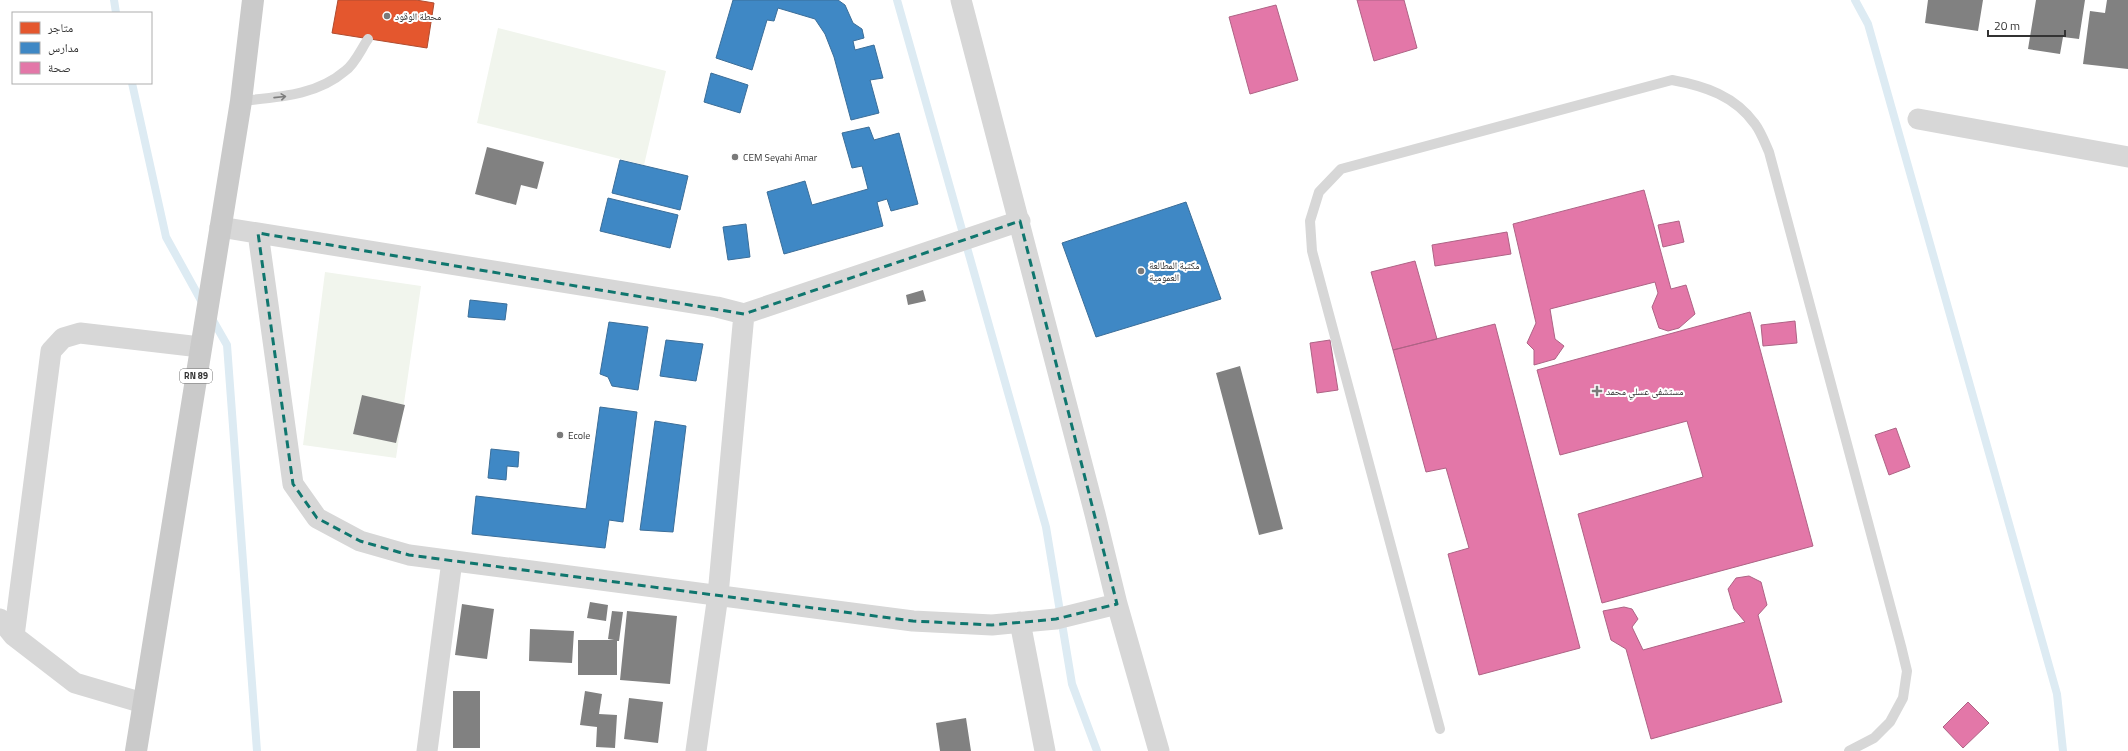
<svg xmlns="http://www.w3.org/2000/svg" width="2128" height="751" font-family="'Titillium Web','Noto Naskh Arabic',sans-serif">
	<rect width="100%" height="100%" fill="#fff"/>
	<!-- garden -->
	<path fill="#f1f5ed" d="M498 28 666 71 644 165 477 123Z
		M325 272 421 286 396 458 303 445Z"/>
	<!-- shops -->
	<path fill="#e4572e" stroke="#af4c30" d="M338 0H416L434 3 427 48 332 33Z"/>
	<!-- schools -->
	<path fill="#3f88c5" stroke="#3b6e99" d="M733 0H838L845 5 853 23 862 29 864 38 853 41 855 50 874 45 883 78 870 80 879 113 851 120 834 57 825 34 815 19 778 8 774 21 767 20 752 70 716 58Z
		M711 73 748 85 740 113 704 102Z
		M869 127 874 140 899 133 918 204 891 211 887 199 877 202 883 226 784 254 767 192 805 181 812 205 868 189 862 166 852 168 842 133Z
		M620 160 688 176 680 210 612 193Z
		M608 198 678 215 670 248 600 231Z
		M1186 202 1221 299 1096 337 1062 243Z
		M746 224 750 257 728 260 723 227Z
		M470 300 507 304 505 320 468 317Z
		M609 322 648 327 638 390 612 386 608 377 600 374Z
		M666 340 703 344 696 381 660 376Z
		M600 407 637 412 623 522 609 520 605 548 472 534 476 496 586 509Z
		M655 421 686 426 673 532 640 530Z
		M491 449 519 452 518 467 507 466 506 480 488 478Z"/>
	<!-- health -->
	<path fill="#e377a8" stroke="#ae6385" d="M1357 0H1404L1417 48 1374 61Z
		M1276 5 1298 80 1250 94 1229 17Z
		M1644 190 1671 289 1686 285 1695 314 1679 328 1668 331 1659 328 1652 307 1658 293 1655 282 1550 309 1555 339 1564 346 1555 359 1534 365V350L1527 343 1536 323 1513 224Z
		M1679 221 1684 242 1663 247 1658 225Z
		M1507 232 1511 254 1435 266 1432 245Z
		M1415 261 1437 339 1393 350 1371 272Z
		M1750 312 1813 546 1602 603 1578 514 1703 477 1687 421 1560 455 1537 370Z
		M1795 321 1797 343 1763 346 1761 325Z
		M1495 324 1580 648 1479 675 1448 554 1469 548 1446 468 1426 472 1393 350Z
		M1330 340 1338 390 1317 393 1310 343Z
		M1896 428 1910 467 1889 475 1875 435Z
		M1749 576 1761 582 1767 605 1758 615 1782 702 1651 739 1626 649 1611 640 1603 611 1624 607 1632 609 1638 619 1632 627 1643 650 1745 622 1734 609 1728 589 1736 578Z
		M1968 702 1989 723 1963 748 1943 727Z"/>
	<g fill="none" stroke-linecap="round" stroke-linejoin="round">
		<!-- stream -->
		<path stroke="#ddebf3" stroke-width="8" d="M114 0 116 13
			M897 0 1046 527 1072 684 1097 751
			M1855 0 1868 24 2057 694 2063 751
			M132 83 166 237 203 304
			M211 317 227 345 257 751"/>
	</g>
	<!-- building -->
	<path fill="#818181" d="M1928 0H1983L1978 31 1925 23Z
		M2036 0H2085L2079 39 2063 37 2060 54 2028 49Z
		M2107 0H2128V69L2083 64 2090 11 2105 13Z
		M487 147 544 162 537 189 521 185 516 205 475 194Z
		M923 290 926 301 908 305 906 295Z
		M1240 366 1283 529 1259 535 1216 373Z
		M362 395 405 405 396 443 353 434Z
		M590 602 608 605 606 621 587 618Z
		M462 604 494 609 487 659 455 655Z
		M612 611 623 612 619 641H617V675H578V640H614L608 639Z
		M627 611 677 616 670 684 620 680Z
		M530 629 574 631 572 663 529 661Z
		M453 691H480V748H453Z
		M585 691 602 694 599 714 617 715 615 748 596 747 597 727 580 725Z
		M629 698 663 702 658 743 624 739Z
		M966 718 971 751H940L936 723Z"/>
	<g fill="none" stroke-linecap="round" stroke-linejoin="round">
		<!-- lane -->
		<path stroke="#d7d7d7" stroke-width="10" d="M241 101C277 97 316 96 345 71 355 64 361 49 368 39
			M1440 729 1312 251 1310 221 1319 192 1341 169 1672 80C1705 86 1735 96 1755 124 1761 132 1765 143 1769 152L1901 646 1907 671 1903 698 1890 722 1874 738 1849 751"/>
		<!-- street -->
		<path stroke="#d7d7d7" stroke-width="21" d="M961 0 1095 514 1117 604 1159 751
			M1918 119 2128 157
			M220 227 717 307 744 314 1020 221
			M258 233 293 484 317 518 360 541 409 555 913 621 992 625 1056 619 1117 604
			M0 619 14 636 75 683 143 703
			M1020 622 1045 751
			M14 636 51 351 63 338 80 333 200 347
			M427 751 452 561
			M696 751 718 595 744 314"/>
		<!-- primary -->
		<path stroke="#cacaca" stroke-width="22" d="M136 751 241 101 253 0"/>
	</g>
	<!-- one-way arrows -->
	<defs><path id="oneway-shaft" d="M-6 0H5M1.5-3L5.5 0L1.5 3" fill="none" stroke-width="1.6" stroke-linecap="round" stroke-linejoin="round"/></defs>
	<use stroke="#7d7d7d" href="#oneway-shaft" transform="translate(280 97) rotate(-6)"/>
	<!-- marked area -->
	<path fill="none" stroke="#0f766e" stroke-width="3" stroke-dasharray="8 5" stroke-linejoin="round" d="M1020 221 1117 604 1056 619 992 625 913 621 409 555 360 541 317 518 293 484 258 233 744 314Z"/>
	<!-- markers -->
	<g fill="#7a7a7a" stroke="#fff" stroke-width="1.5">
		<circle cx="387" cy="16" r="4"/>
		<circle cx="735" cy="157" r="4"/>
		<circle cx="1141" cy="271" r="4"/>
		<path d="M1595 385h4v4h4v4h-4v4h-4v-4h-4v-4h4z"/>
		<circle cx="560" cy="435" r="4"/>
	</g>
	<g text-anchor="middle" stroke-width="4" stroke-linejoin="round" paint-order="stroke">
		<!-- shield labels -->
		<rect fill="#fff" stroke="#707070" stroke-width="1" x="180" y="369" width="32" height="14" rx="3"/>
		<g font-size="9" font-weight="bold" fill="#333">
			<text x="196" y="379">RN 89</text>
		</g>
		<!-- poi labels -->
		<g font-size="10" fill="#333" stroke="#fff" text-anchor="start">
			<text x="395" y="20">محطة الوقود</text>
			<text x="743" y="161">CEM Seyahi Amar</text>
			<text x="1149" y="269">مكتبة المطالعة<tspan x="1149" dy="12">العمومية</tspan></text>
			<text x="1606" y="395">مستشفى عسلي محمد</text>
			<text x="568" y="439">Ecole</text>
		</g>
	</g>
	<!-- legend -->
	<rect x="12" y="12" width="140" height="72" fill="#ffffff" stroke="#adadad"/>
	<rect x="20" y="22" width="20" height="12" fill="#e4572e" stroke="#adadad"/>
	<text x="48" y="32" font-size="12" fill="#333333">متاجر</text>
	<rect x="20" y="42" width="20" height="12" fill="#3f88c5" stroke="#adadad"/>
	<text x="48" y="52" font-size="12" fill="#333333">مدارس</text>
	<rect x="20" y="62" width="20" height="12" fill="#e377a8" stroke="#adadad"/>
	<text x="48" y="72" font-size="12" fill="#333333">صحة</text>
	<!-- scale -->
	<path d="M1988 30v6h77v-6" fill="none" stroke="#333333" stroke-width="2"/>
	<text x="1994" y="30" font-size="12" fill="#333333" stroke="#ffffff" stroke-width="3" paint-order="stroke">20 m</text>
</svg>
